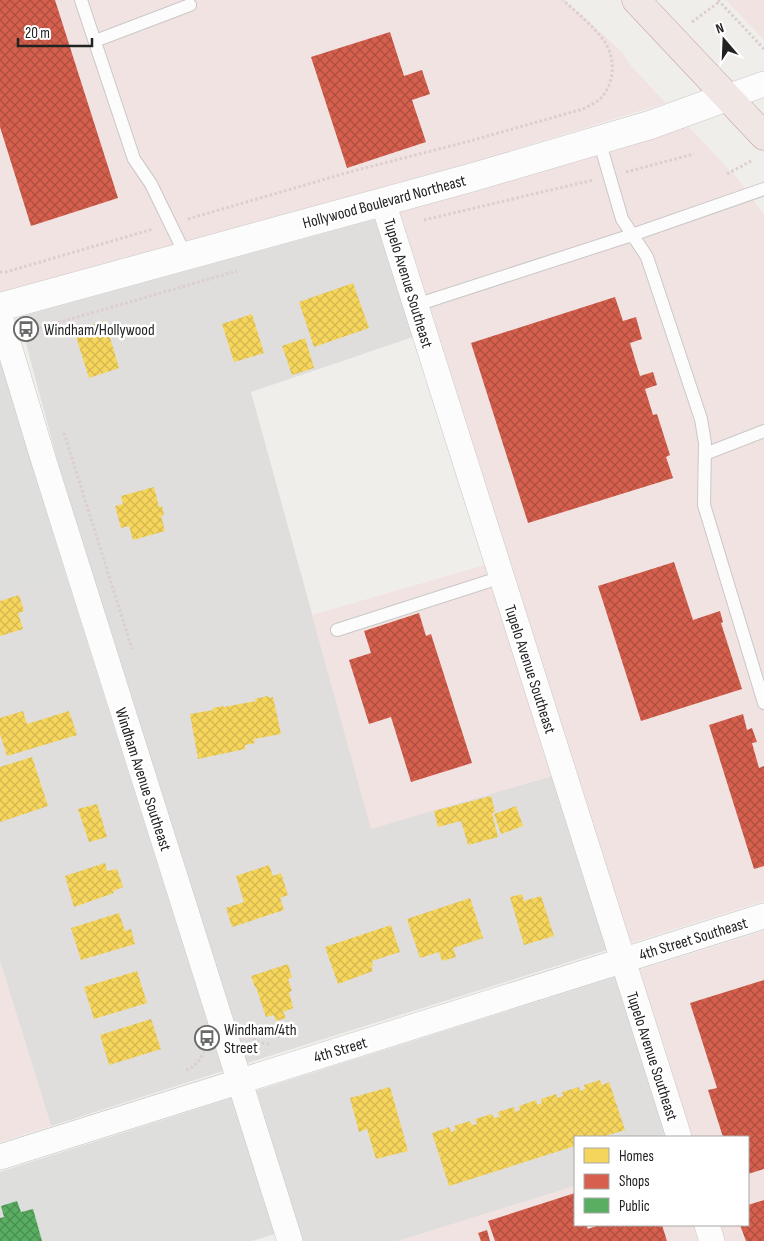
<svg xmlns="http://www.w3.org/2000/svg" width="764" height="1241" font-family="'Sofia Sans Condensed',sans-serif">
	<defs>
		<pattern id="homes-cross-hatch" width="8" height="8" patternUnits="userSpaceOnUse" patternTransform="scale(1.25)"><rect width="8" height="8" fill="#f6d55c"/><path d="M0 0l8 8M0 8l8-8" fill="none" stroke="#d3b750"/></pattern>
		<pattern id="shops-cross-hatch" width="8" height="8" patternUnits="userSpaceOnUse" patternTransform="scale(1.25)"><rect width="8" height="8" fill="#d6604d"/><path d="M0 0l8 8M0 8l8-8" fill="none" stroke="#ad4f40"/></pattern>
		<pattern id="public-cross-hatch" width="8" height="8" patternUnits="userSpaceOnUse" patternTransform="scale(1.25)"><rect width="8" height="8" fill="#5aae61"/><path d="M0 0l8 8M0 8l8-8" fill="none" stroke="#4a8d50"/></pattern>
	</defs>
	<rect width="100%" height="100%" fill="#f0eeeb"/>
	<!-- residential -->
	<path fill="#dfdedc" d="M376 219 413 337 251 392 371 828 552 776 607 950 247 1063 65 489 19 317Z
		M65 572 223 1071 51 1126 0 961V594Z
		M615 977 666 1137H575V1186L398 1241H303L255 1091Z"/>
	<!-- commercial -->
	<path fill="#f1e3e1" d="M0 0H565L622 52 632 67 666 103 466 164 0 293Z
		M726 0H764V40Z
		M688 126 738 179 764 215V901L630 943 400 212 603 154Z
		M485 565 552 776 371 829 312 615Z
		M764 931V1241H725L720 1225H748V1137H692L639 970Z
		M0 961 51 1126 0 1142Z
		M575 1186V1225H694L699 1241H398Z"/>
	<!-- religious -->
	<path fill="#dededc" d="M0 360 65 572 0 594Z
		M232 1098 275 1234 252 1241H0V1172Z"/>
	<!-- homes -->
	<path fill="url(#homes-cross-hatch)" d="M353 283 369 328 314 347 299 302Z
		M252 314 264 353 234 362 222 324Z
		M105 321 119 368 89 378 74 330Z
		M305 338 314 368 292 375 282 346Z
		M154 487 159 507 162 506 164 515 161 516 165 531 133 540 129 526 121 528 115 506 123 504 121 496Z
		M19 595 24 611 18 613 23 629 0 636V601Z
		M268 696 269 698 273 697 281 734 254 739 255 743 245 745V749L198 759 190 714 213 710V708L223 706 224 707 256 701 255 699Z
		M23 711 27 724 69 711 77 735 7 756 0 734V718Z
		M32 757 48 806 0 822V767Z
		M491 796 495 812 492 813 498 837 468 845 461 821 438 827 434 811Z
		M97 804 107 837 89 842 78 809Z
		M516 806 523 826 501 834 494 814Z
		M105 863 107 871 117 869 123 887 113 891 114 893 74 907 65 876Z
		M269 865 273 876 281 873 288 895 280 898 284 910 232 927 226 908 244 902 236 876Z
		M522 894 524 901 541 896 554 936 524 945 510 897Z
		M470 898 483 938 453 948 456 957 442 961 439 952 420 958 407 919Z
		M119 913 125 931 131 929 135 944 81 960 71 928Z
		M391 925 400 952 372 961 373 966H371L373 971 338 984 325 947Z
		M288 964 292 977 288 979 292 991 289 992 293 1008 283 1012 286 1018 276 1021 274 1015 266 1017 256 987H255L251 976Z
		M137 971 147 1003 94 1019 84 987Z
		M151 1019 161 1049 109 1065 100 1035Z
		M600 1080 602 1085 609 1082 625 1130 602 1137H575V1146L449 1186 432 1133 449 1127 451 1132 456 1130 454 1126 470 1121 472 1125 477 1124 475 1119 492 1114 494 1118 500 1117 498 1112 514 1107 515 1112 520 1110 519 1106 536 1100 537 1105 542 1103 541 1099 556 1094 557 1098 563 1096 562 1092 579 1087 580 1091 585 1089 584 1085Z
		M390 1087 408 1151 376 1159 367 1129 359 1132 350 1098Z"/>
	<!-- shops -->
	<path fill="url(#shops-cross-hatch)" d="M0 0H55L118 198 31 226 0 127Z
		M390 32 404 76 422 70 430 94 412 100 426 142 347 168 311 57Z
		M615 297 623 321 636 317 642 339 630 343 640 376 653 372 657 385 645 389 653 415 657 414 670 455 666 457 673 478 528 523 471 343Z
		M674 562 693 620 720 611 723 622 721 623 742 689 641 721 598 586Z
		M419 613 426 636 431 634 472 763 411 782 391 717 369 724 349 660 371 653 364 631Z
		M743 714 747 730 752 728 757 742 752 743 759 768 764 766V866L754 869 709 725Z
		M764 980V1169L748 1174V1137H723L708 1090 717 1088 690 1003Z
		M575 1193V1225H586L588 1229 599 1225H662L667 1241H495L488 1221Z
		M764 1200V1241H746L740 1225H748V1205Z
		M487 1230 490 1241H481L478 1233Z"/>
	<!-- public -->
	<path fill="url(#public-cross-hatch)" d="M17 1201 21 1212 33 1209 42 1241H0V1218L4 1217 1 1206Z"/>
	<g fill="none" stroke-linecap="round" stroke-linejoin="round">
		<defs>
			<path id="service" d="M81 0 134 159 151 184 186 256
				M95 41 190 5
				M599 140 622 219 647 257 701 419 705 443 704 505 764 703
				M416 305 632 235 764 189
				M705 454 764 431
				M337 630 502 577"/>
			<path id="minor" d="M727 97 764 84
				M383 202 679 1137
				M0 316 42 455 290 1241
				M0 1157 764 916
				M707 1225 712 1241"/>
			<path id="tertiary" d="M0 307 470 178 650 125 727 97"/>
			<path id="trunk" d="M636 0 764 136"/>
		</defs>
		<!-- service casing -->
		<use href="#service" stroke="#c9c8c7" stroke-width="14"/>
		<!-- minor casing -->
		<use href="#minor" stroke="#c9c8c7" stroke-width="26"/>
		<!-- tertiary casing -->
		<use href="#tertiary" stroke="#c9c8c7" stroke-width="29"/>
		<!-- trunk casing -->
		<use href="#trunk" stroke="#c5a2ac" stroke-width="29"/>
		<!-- path -->
		<path stroke="#dccecd" stroke-width="3" stroke-dasharray="2.5 2.5" stroke-linecap="butt" d="M718 0 764 49
			M692 22 719 2
			M626 172 694 154
			M727 174 753 160
			M188 219 353 171 470 141 583 109C589 106 595 103 600 99 616 83 616 55 602 38 591 24 576 12 563 0
			M424 220 593 180
			M0 272H6L153 229
			M29 331 237 271
			M64 433 132 649
			M254 1038 255 1041 271 1045
			M186 1070C195 1067 200 1060 204 1052"/>
		<!-- service -->
		<use href="#service" stroke="#fdfcfc" stroke-width="12"/>
		<!-- minor -->
		<use href="#minor" stroke="#fdfcfc" stroke-width="25"/>
		<!-- tertiary -->
		<use href="#tertiary" stroke="#fdfcfc" stroke-width="28"/>
		<!-- trunk -->
		<use href="#trunk" stroke="#f0e6e4" stroke-width="28"/>
	</g>
	<!-- icons -->
	<defs>
		<symbol id="bus-ring" viewBox="-11 -11 22 22"><circle r="9.5" fill="#fff" stroke="#6a6968" stroke-width="1.5"/><path d="M-5-6H5V4H4V6H2V4H-2V6H-4V4H-5ZM-3.5-4V0h7V-4ZM-3.5 1.2v1.5H-2V1.2ZM2 1.2v1.5H3.5V1.2Z" fill="#6a6968"/></symbol>
	</defs>
	<g fill-rule="evenodd">
		<use href="#bus-ring" x="12" y="315" width="28" height="28"/>
		<use href="#bus-ring" x="193" y="1024" width="28" height="28"/>
	</g>
	<g text-anchor="middle" stroke-width="5" stroke-linejoin="round" paint-order="stroke">
		<!-- street labels -->
		<g font-size="16" fill="#222" stroke="#fff">
			<text transform="translate(384 201) rotate(-15)" y="6">Hollywood Boulevard Northeast</text>
			<text transform="translate(409 283) rotate(73)" y="6">Tupelo Avenue Southeast</text>
			<text transform="translate(531 669) rotate(72)" y="6">Tupelo Avenue Southeast</text>
			<text transform="translate(144 779) rotate(72)" y="6">Windham Avenue Southeast</text>
			<text transform="translate(693 938) rotate(-17)" y="6">4th Street Southeast</text>
			<text transform="translate(340 1049) rotate(-17)" y="6">4th Street</text>
			<text transform="translate(653 1056) rotate(72)" y="6">Tupelo Avenue Southeast</text>
		</g>
		<!-- poi labels -->
		<g font-size="16" fill="#222" stroke="#fff" text-anchor="start">
			<text x="44" y="335">Windham/Hollywood</text>
			<text x="224" y="1035">Windham/4th<tspan x="224" dy="18">Street</tspan></text>
		</g>
	</g>
	<!-- legend -->
	<rect x="574" y="1136" width="175" height="90" fill="#ffffff" stroke="#a7a7a7"/>
	<rect x="584" y="1148" width="25" height="15" fill="#f6d55c" stroke="#a7a7a7"/>
	<text x="619" y="1161" font-size="15" fill="#222222">Homes</text>
	<rect x="584" y="1174" width="25" height="15" fill="#d6604d" stroke="#a7a7a7"/>
	<text x="619" y="1186" font-size="15" fill="#222222">Shops</text>
	<rect x="584" y="1198" width="25" height="15" fill="#5aae61" stroke="#a7a7a7"/>
	<text x="619" y="1211" font-size="15" fill="#222222">Public</text>
	<!-- north arrow -->
	<g transform="translate(724 40) rotate(341)" stroke="#ffffff" stroke-width="4" paint-order="stroke">
	<path d="M0-4L9 19L0 12L-9 19Z" fill="#222222"/>
	<text y="-8" font-size="14" font-weight="bold" text-anchor="middle" fill="#222222">N</text>
	</g>
	<!-- scale -->
	<path d="M18 38v8h74v-8" fill="none" stroke="#222222" stroke-width="2.5"/>
	<text x="25" y="38" font-size="15" fill="#222222" stroke="#ffffff" stroke-width="4" paint-order="stroke">20 m</text>
</svg>
